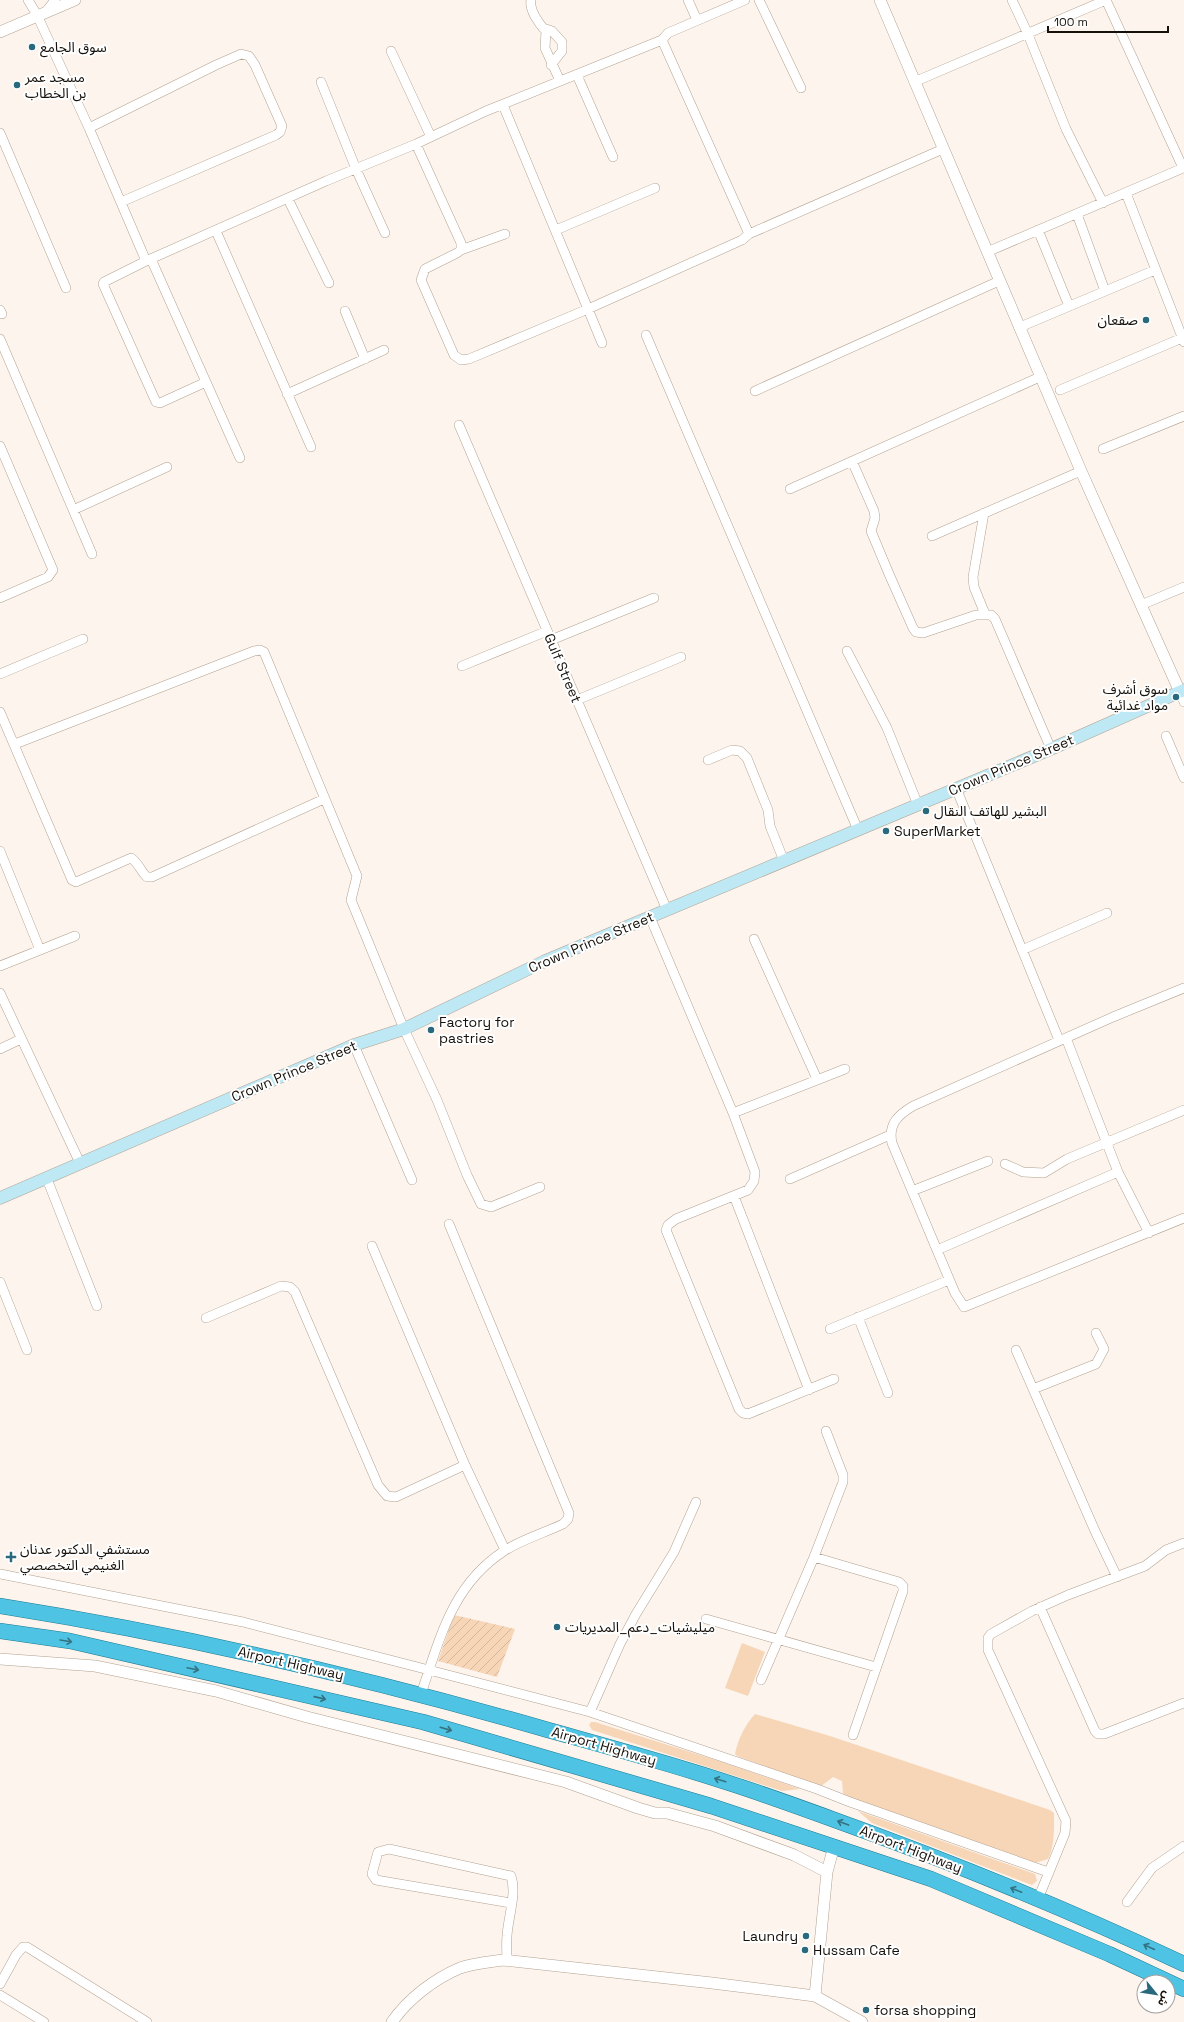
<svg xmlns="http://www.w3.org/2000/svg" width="1184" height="2022" font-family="'Space Grotesk','Noto Sans Arabic',sans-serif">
	<defs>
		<pattern id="garden-furrows" width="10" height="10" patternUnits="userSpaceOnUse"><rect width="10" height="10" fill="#f7d6b7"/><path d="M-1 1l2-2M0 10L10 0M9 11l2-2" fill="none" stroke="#d3b79c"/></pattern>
	</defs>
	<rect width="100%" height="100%" fill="#fcf4ed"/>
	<!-- green -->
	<path fill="#f7d6b7" d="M742 1643 765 1652 748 1696 725 1688Z
		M755 1714 830 1736 1050 1810 1054 1813C1054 1827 1055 1846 1048 1859L1032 1864 846 1797 843 1793 842 1781 833 1777 820 1787 737 1756 735 1754C738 1739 745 1725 755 1714Z
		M591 1722H595L722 1762 800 1789 782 1791 592 1730 589 1725Z
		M858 1811 1035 1874 1037 1881 1032 1885 1029 1884 872 1823Z"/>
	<!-- garden -->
	<path fill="url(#garden-furrows)" d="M454 1615 515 1629 497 1677 438 1661Z"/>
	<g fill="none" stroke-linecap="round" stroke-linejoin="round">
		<defs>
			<path id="minor" d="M28 0 37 15 89 128 146 261
				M531 0C529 10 539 24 546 31L545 48 560 81
				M688 0 697 20
				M759 0 801 88
				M1012 0 1027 32 1066 129 1103 203
				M45 13 55 0
				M543 28 552 31 562 42V51L551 65
				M391 51 431 137
				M577 75 613 157
				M321 82 356 169 385 233
				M914 82 1106 0
				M89 128 216 65 241 54 249 56 255 65 282 126 280 132 276 135 121 202
				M0 133 66 288
				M416 144 461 243V250L457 253 425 269 421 280 454 355 461 360 469 359 588 309 503 105
				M1126 193 1184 342
				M288 199 329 283
				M1077 214 1105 291
				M556 230 655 188
				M1038 230 1069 306
				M216 231 311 447
				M749 234 943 149
				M461 250 505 234
				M987 252 1183 168 1106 0
				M151 259 240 458
				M0 310 2 314
				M345 311 365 359
				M1020 327 1155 270
				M646 335 858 830
				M0 339 92 554
				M602 343 588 309 742 240 749 234 662 40
				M206 382 160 403 156 402 103 284 104 282 146 261 326 181 416 144 486 111 662 40 668 33 745 0
				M1060 390 1182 338
				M755 391 999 281
				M287 394 384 350
				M459 425 667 910
				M0 446 53 570 48 577 0 598
				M1103 449 1184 416
				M852 461 874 511 875 518 871 531 889 574 913 628 916 632 923 633 976 615H991L995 619 1051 749
				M790 489 1042 376
				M73 510 167 467
				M984 513 973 577 974 587 985 614
				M932 536 1081 471
				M1141 605 1184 587
				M551 640 654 598
				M847 651 887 728 918 805
				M462 666 547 631
				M0 674 83 639
				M1180 692 1184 702
				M577 700 681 657
				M0 712 72 880 76 882 131 858C138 862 141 872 147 877H152L324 799
				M1166 736 1184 778
				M15 744 254 651 260 650 264 652 357 876 351 900 404 1029 437 1100 467 1175 481 1204 491 1207 540 1187
				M708 760 732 750 740 751 747 758 768 810 770 826 784 861
				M956 788 1059 1040
				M0 851 40 950
				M650 917 733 1113 755 1172 754 1181 748 1190 676 1219 668 1225 666 1230 739 1409 743 1413 748 1414 834 1379
				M754 939 817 1079
				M1022 950 1107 913
				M0 966 75 936
				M1184 988 1113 1017 913 1106C898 1115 888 1124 892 1143L955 1293 964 1307 1184 1218
				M0 993 80 1163
				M1066 1038 1118 1172 1149 1233
				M354 1045 412 1180
				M0 1049 21 1039
				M733 1113 845 1069
				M1005 1164 1023 1172 1044 1173 1067 1159 1184 1110
				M47 1179 97 1306
				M790 1179 890 1135
				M912 1191 988 1161
				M734 1196 809 1390
				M372 1246 465 1465 505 1550
				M937 1250 1118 1172
				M0 1282 27 1350
				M858 1317 888 1393
				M206 1318 281 1286 290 1287 295 1292 378 1485 387 1496 396 1497 465 1465
				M830 1329 949 1280
				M1016 1350 1095 1531 1117 1577
				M1033 1389 1096 1364 1104 1349 1096 1333
				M814 1557 899 1582 903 1586V1591L853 1735
				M0 1574 243 1622 429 1670 590 1712 817 1789 850 1802 1048 1872
				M1040 1607 1095 1731 1098 1734H1104L1184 1703
				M706 1619 876 1667
				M761 1680 814 1557 843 1482V1475L826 1431
				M421 1694C440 1638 452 1585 504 1551 521 1540 544 1533 563 1524L568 1519 569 1513 449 1224
				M590 1712 620 1644 636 1614 674 1552 696 1502
				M1038 1899 1065 1833 1066 1821 988 1650V1638L991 1634 1032 1611 1068 1595 1145 1566 1166 1550 1184 1543
				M1127 1902 1152 1868 1184 1846
				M507 1961C507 1952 506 1944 507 1936 508 1917 517 1894 511 1876L389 1849 378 1852 372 1874 376 1880 511 1903
				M0 1984 16 1955 23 1947H27L147 2022
				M0 1995 44 2022"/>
			<path id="tertiary" d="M880 0 1081 471 1180 692
				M0 32 75 0
				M0 1659 95 1666 216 1691 307 1717 566 1782 638 1808 655 1813H667L715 1826 794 1855 827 1872
				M815 1996 827 1872 834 1846
				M392 2022C408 1999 434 1979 460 1968 474 1963 489 1962 503 1960L712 1983 815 1996 862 2022"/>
			<path id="secondary" d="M0 1198 354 1045 404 1029 545 961 1051 749 1184 690"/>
			<path id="trunk" d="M0 1606C183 1635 363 1677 541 1728 605 1746 669 1763 732 1784 766 1795 799 1807 832 1819 952 1862 1069 1910 1184 1964
				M0 1631 70 1641 423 1722 711 1806 931 1879 1109 1954 1184 1989"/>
		</defs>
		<!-- minor casing -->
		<use href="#minor" stroke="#b3a190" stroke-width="10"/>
		<!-- tertiary casing -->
		<use href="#tertiary" stroke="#b3a190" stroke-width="12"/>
		<!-- secondary casing -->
		<use href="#secondary" stroke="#b3a190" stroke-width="13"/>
		<!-- trunk casing -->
		<use href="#trunk" stroke="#1e7b92" stroke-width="16"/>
		<!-- minor -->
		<use href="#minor" stroke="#fff" stroke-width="9"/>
		<!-- tertiary -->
		<use href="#tertiary" stroke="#fff" stroke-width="11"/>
		<!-- secondary -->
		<use href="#secondary" stroke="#bde8f4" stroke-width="12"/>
		<!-- trunk -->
		<use href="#trunk" stroke="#4fc3e3" stroke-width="15"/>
	</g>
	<!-- one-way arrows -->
	<defs><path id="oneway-shaft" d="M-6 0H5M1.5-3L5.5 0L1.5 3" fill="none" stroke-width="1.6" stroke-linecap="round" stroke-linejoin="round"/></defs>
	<g stroke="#357281">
		<use href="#oneway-shaft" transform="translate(66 1641) rotate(9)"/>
		<use href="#oneway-shaft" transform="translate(193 1669) rotate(12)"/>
		<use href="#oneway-shaft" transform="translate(320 1698) rotate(13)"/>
		<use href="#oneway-shaft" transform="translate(446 1729) rotate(16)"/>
		<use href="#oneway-shaft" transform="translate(720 1780) rotate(-163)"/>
		<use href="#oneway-shaft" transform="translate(843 1823) rotate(-160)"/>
		<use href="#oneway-shaft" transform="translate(1016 1890) rotate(-158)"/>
		<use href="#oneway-shaft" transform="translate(1149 1947) rotate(-155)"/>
	</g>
	<!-- markers -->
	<g fill="#29697d" stroke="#fff" stroke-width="1.5">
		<circle cx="32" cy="47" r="4"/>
		<circle cx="17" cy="85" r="4"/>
		<circle cx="1146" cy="320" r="4"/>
		<circle cx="1176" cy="697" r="4"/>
		<circle cx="926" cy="811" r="4"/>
		<circle cx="886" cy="831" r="4"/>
		<circle cx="431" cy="1030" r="4"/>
		<path d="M9 1551h4v4h4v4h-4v4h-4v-4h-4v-4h4z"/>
		<circle cx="557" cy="1627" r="4"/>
		<circle cx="806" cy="1936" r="4"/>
		<circle cx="805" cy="1950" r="4"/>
		<circle cx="866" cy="2010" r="4"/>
	</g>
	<g text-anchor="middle" stroke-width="4" stroke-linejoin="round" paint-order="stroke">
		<!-- poi labels -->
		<g font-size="14" fill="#16100a" stroke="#fff" text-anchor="start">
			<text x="40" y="52">سوق الجامع</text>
			<text x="25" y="82">مسجد عمر<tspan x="25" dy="16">بن الخطاب</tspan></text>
			<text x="1138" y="325" text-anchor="end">صقعان</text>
			<text x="1168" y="694" text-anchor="end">سوق أشرف<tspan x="1168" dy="16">مواد غدائية</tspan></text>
			<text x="934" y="816">البشير للهاتف النقال</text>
			<text x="894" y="836">SuperMarket</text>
			<text x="439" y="1027">Factory for<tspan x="439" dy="16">pastries</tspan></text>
			<text x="20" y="1554">مستشفي الدكتور عدنان<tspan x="20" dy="16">الغنيمي التخصصي</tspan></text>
			<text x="565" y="1632">ميليشيات_دعم_المديريات</text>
			<text x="798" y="1941" text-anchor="end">Laundry</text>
			<text x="813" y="1955">Hussam Cafe</text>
			<text x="874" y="2015">forsa shopping</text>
		</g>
		<!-- street labels -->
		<g font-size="14" fill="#16100a" stroke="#fff">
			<text transform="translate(563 668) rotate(67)" y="5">Gulf Street</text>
			<text transform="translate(1011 765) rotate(-23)" y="5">Crown Prince Street</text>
			<text transform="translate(591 942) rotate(-23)" y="5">Crown Prince Street</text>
			<text transform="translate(294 1071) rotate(-23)" y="5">Crown Prince Street</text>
			<text transform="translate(291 1663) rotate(13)" y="5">Airport Highway</text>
			<text transform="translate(604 1746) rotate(16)" y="5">Airport Highway</text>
			<text transform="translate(911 1849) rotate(21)" y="5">Airport Highway</text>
		</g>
	</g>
	<!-- north arrow -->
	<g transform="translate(1156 1994) rotate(120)"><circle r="19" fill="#ffffff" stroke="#a29f9d"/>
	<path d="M0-3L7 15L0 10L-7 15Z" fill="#29697d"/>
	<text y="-6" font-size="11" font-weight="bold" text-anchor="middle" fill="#16100a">ش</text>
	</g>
	<!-- scale -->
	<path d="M1048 26v6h120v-6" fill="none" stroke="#16100a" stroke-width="2"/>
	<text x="1054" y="26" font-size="12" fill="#16100a" stroke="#ffffff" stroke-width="3" paint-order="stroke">100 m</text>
</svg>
